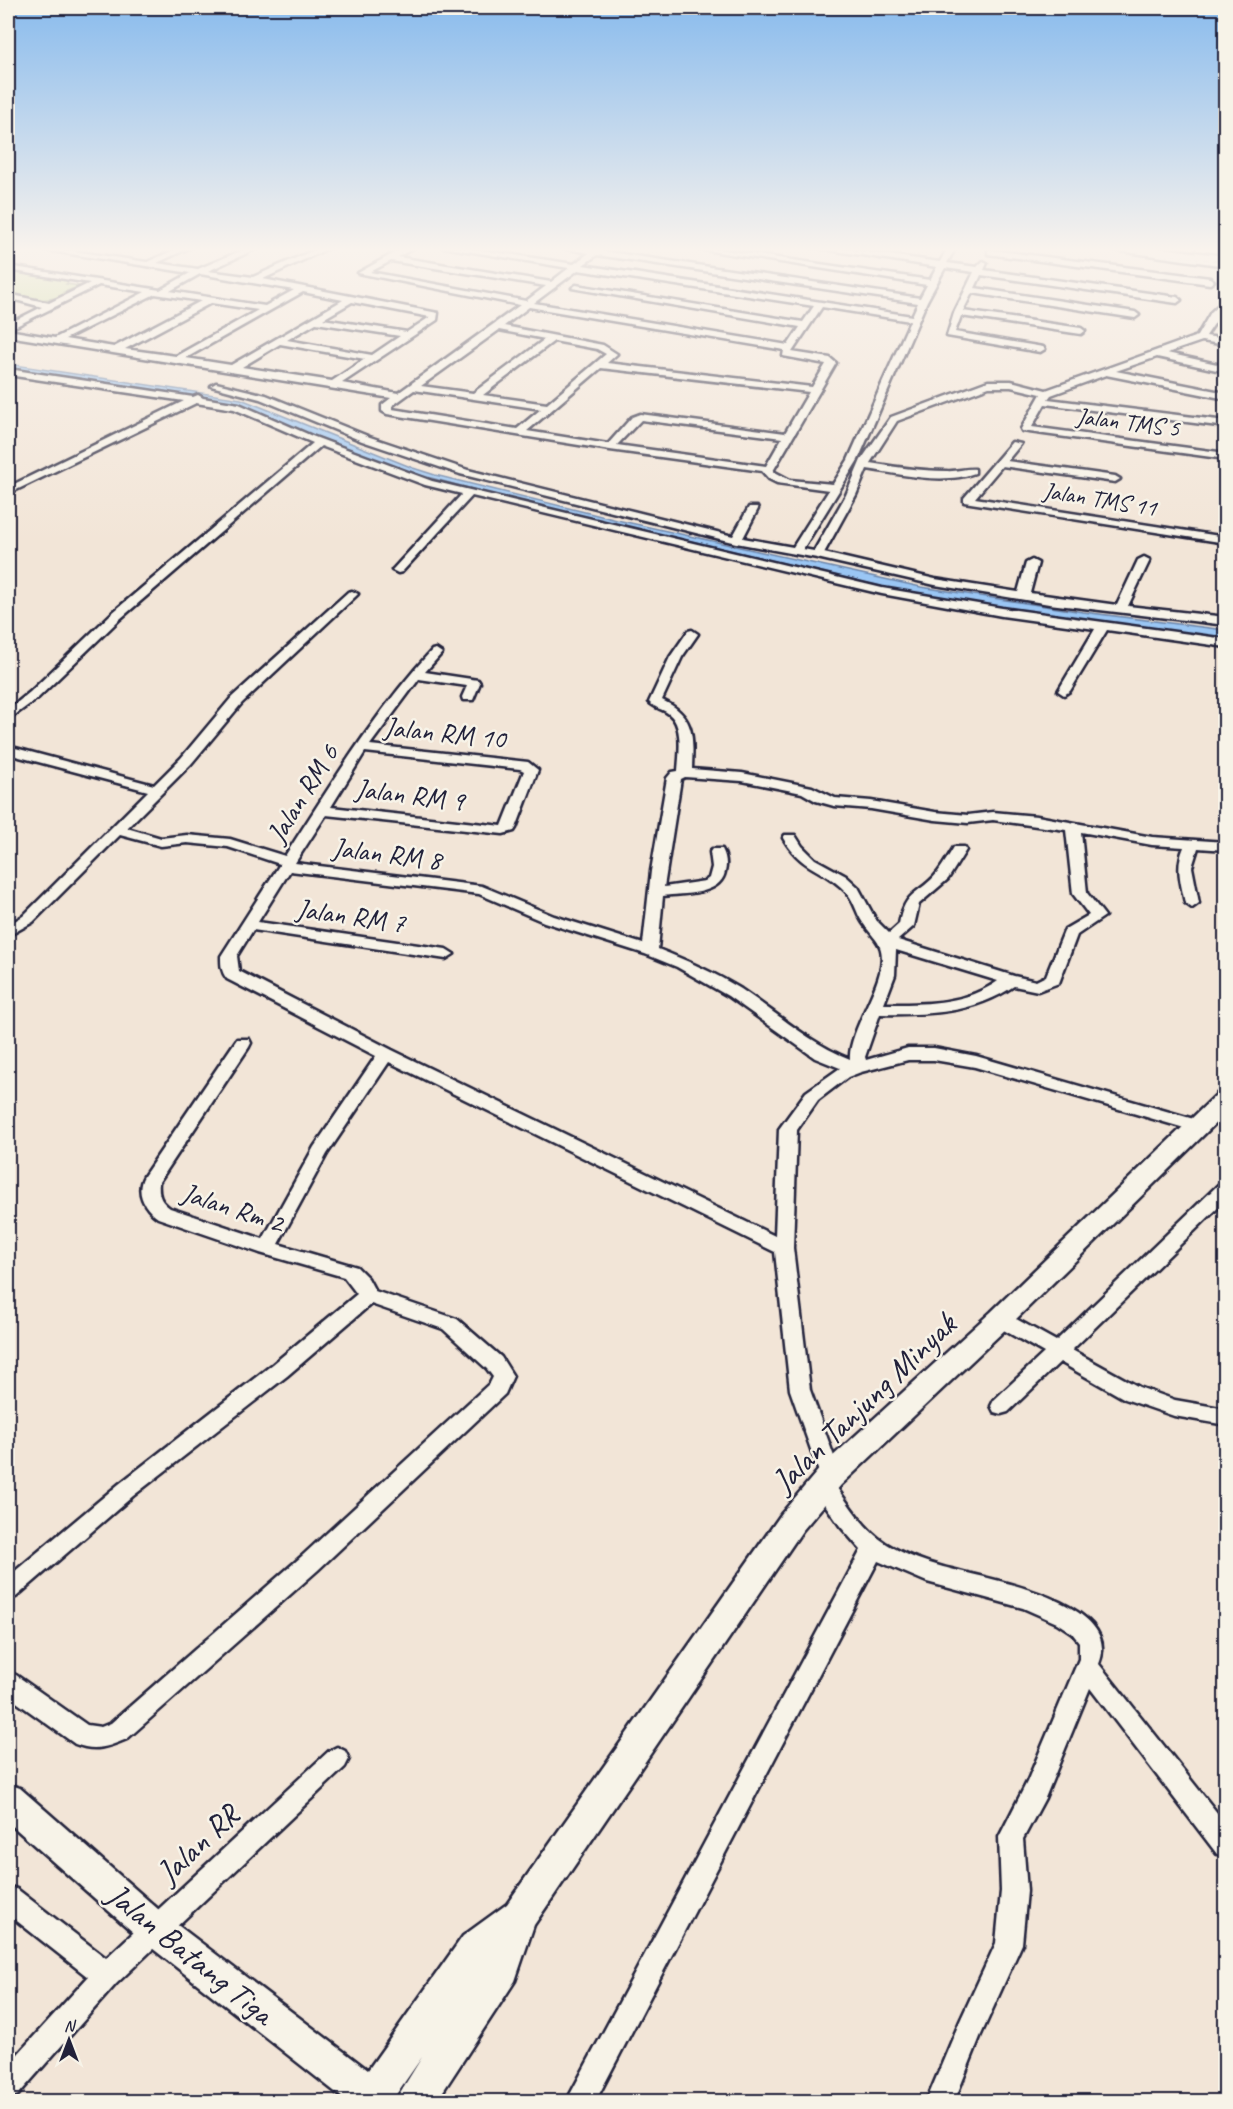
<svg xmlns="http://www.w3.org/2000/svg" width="1233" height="2109" font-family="Caveat,sans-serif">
	<rect width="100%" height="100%" fill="#f2e5d7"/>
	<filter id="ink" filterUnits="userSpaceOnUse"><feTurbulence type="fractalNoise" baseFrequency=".0167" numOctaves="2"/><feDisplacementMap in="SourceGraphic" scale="12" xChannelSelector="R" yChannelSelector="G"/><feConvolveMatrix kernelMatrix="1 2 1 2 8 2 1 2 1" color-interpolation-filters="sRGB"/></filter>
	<g filter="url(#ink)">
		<!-- green -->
		<path fill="#bfd990" stroke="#707e66" stroke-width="1.5" d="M8 271 70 281 66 284 80 286 64 292 68 293C45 305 32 298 8 292Z"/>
		<!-- water -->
		<path fill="#9ac6f4" stroke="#6a84aa" stroke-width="1.5" d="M8 364 241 399 413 468 435 475 617 520 921 587 1083 612 1225 630V638L1098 622 901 591 674 537 602 524 409 472 300 430 242 404 8 368Z"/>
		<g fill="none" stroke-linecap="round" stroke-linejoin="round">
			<defs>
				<path id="street" d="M27 247H46L147 262 181 247H191L157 263 198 269 250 247H260L208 271 253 277 321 247H331L263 279 438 313 437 320 342 383 398 393 520 305 358 273 405 247H415L398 257 551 282 569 268 443 247H461L574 264 589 253 558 247 594 249 597 247H606L602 251 920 298 927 285 686 247H704L930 280 937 267 811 247H830L940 262 948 247H956L947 263 977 267 983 261 987 263 984 270 1177 297 1181 300 1177 303 981 275 975 288 1135 312 1139 315 1135 318 972 293 963 311 1081 328 1085 331 1081 334 961 316 955 332 1043 347 1045 349 1040 352 947 336 954 313 974 272 945 268 927 301 858 460 803 549 814 551 846 495 861 460 891 417 988 381H1011L1046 390 1197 336 1211 312 1226 298V306L1206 336 1226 339V345L1202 341 1167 353 1226 366V372L1157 357 1116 371 1226 393V399L1106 375 1051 395 1048 399 1226 421V427L1045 404 1032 427 1226 453V459L1022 431 1021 429 1041 394 1011 387H989L897 421 870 463C895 467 921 471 946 471 956 472 966 468 975 469V473C943 485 900 474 867 469L856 495 824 553 935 579 1018 592 1026 563 1032 560 1038 563 1030 593 1117 605 1138 560 1144 557 1150 560 1128 606 1226 617V625L1049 604 935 585 817 558 736 543 460 474 362 441 260 399 211 386 216 383 266 395 370 437 468 470 733 536 749 507H757L758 509 743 538 793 547 829 490 777 483 769 479 762 471 610 450 387 414 382 411V405L391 398 8 336V330L55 338 145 292 99 285 8 330V324L42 307 8 298V294L49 303 90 283 8 270V266L160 290 190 273ZM597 255 918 303 912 316 583 265ZM391 261 546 286 526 301 370 272ZM578 270 814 306 803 322 576 285 572 288 800 327 788 345 534 303ZM200 274 294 290 265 306 170 291ZM303 292 343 300 231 365 186 358ZM155 294 201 301 114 347 65 339ZM352 302 430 317 407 332 323 319ZM211 303 258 310 176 356 125 349ZM529 307 784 350 783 356 826 364 812 387 607 363 617 354 603 345 504 326ZM822 307 910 321 848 460 833 484 790 480 773 471 836 363 830 358 792 352ZM316 323 400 336 372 355 287 340ZM499 330 545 339 473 393 421 386ZM554 341 597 349 606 354 547 404 483 395ZM280 344 365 359 332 381 242 367ZM601 368 809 392 785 433 640 414 632 417 608 444 527 431ZM414 390 541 409 517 429 392 409V406ZM641 420 782 438 766 466 617 445Z
					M1092 247H1112L1225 262 1226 266Z
					M991 250 1210 278 1214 281 1210 284 988 254V250Z
					M8 369 193 397 198 395 203 398 239 404 312 436 432 481 882 588 1002 608 1226 639V647L1107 630 1070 691 1064 695 1058 691 1095 629 1002 616 882 594 472 496 402 572 398 573 392 570 394 568 462 494 425 485 321 446 120 619 38 698 8 720V710L30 692 112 613 313 443 234 409 196 403 8 494V487L184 401 8 375Z
					M1012 442 1021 444 1007 461 1115 476 1120 479 1115 482 1002 466 975 498 1226 537V543L964 502V498Z
					M352 591 358 594 356 596 242 703 191 764 127 828 161 838 187 835 230 839 285 856C331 785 374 713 432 650L436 649 442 653 425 672 478 680 480 683 473 700H463L462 697 467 686 419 679 370 745 528 762 538 770 516 828 514 831 503 834 326 815 295 863 482 886 554 916 643 944 651 871 667 778 672 772 678 771C679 754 684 726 669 714 663 709 654 708 649 702L670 657 688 631 692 630 698 634 682 657 662 700C696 716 693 737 692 769L742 773 812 787 835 798 871 801 935 812 968 815 993 812 1037 816 1152 837 1226 842V850L1198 848 1192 867 1199 903 1192 908 1185 903C1181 883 1175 867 1184 847L1152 845 1081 832 1087 893 1105 916 1077 935 1059 983 1038 991 1014 986C973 1014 928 1015 880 1014L865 1057 866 1060 908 1048H934L976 1056 1204 1122 1207 1126 1204 1130 1198 1132 975 1067 934 1060H908L861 1072 848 1077 818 1100 797 1130 793 1248 810 1390 841 1476 838 1482 834 1484C851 1507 866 1533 892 1547 908 1556 925 1562 943 1567 982 1578 1125 1600 1099 1664L1226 1824V1857L1217 1854 1090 1688 1045 1798 1023 1839 1027 1891 1022 1944 980 2037 954 2102H926L960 2021 996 1943 1001 1891 999 1837 1027 1782 1079 1659V1642L1072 1633 1057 1623 1023 1608 927 1582 878 1561 595 2102H566L861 1550 840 1526 812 1486 816 1480 821 1478 790 1390 775 1252 389 1062 327 1154 278 1244 357 1267 368 1278 375 1291 457 1319 501 1357 513 1376 505 1394 318 1570 127 1739C108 1747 95 1752 75 1744L8 1696V1672L16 1675 87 1725 101 1727 111 1723 302 1556 490 1383 493 1377 487 1369 443 1329 371 1304 287 1376 133 1496 16 1597 8 1600V1577L119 1484 273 1364 357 1294 344 1277 260 1253 158 1218C144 1208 135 1192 144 1176L237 1039H249L251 1043 249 1047 159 1182C158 1195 160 1201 170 1208L263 1239 314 1147 376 1056 227 979C221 971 221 966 221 956L280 864 228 847 187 843 161 846 120 835 33 922 8 936V925L23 916 148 791 8 754V746L154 785 181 758 232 697 348 592ZM365 752 520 769 524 771 502 826 331 807ZM685 777 742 781 802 793 816 801 834 806 871 809 935 820 968 823 993 820 1066 830 1073 894 1089 915 1065 929 1046 976 1036 981 1014 976 898 940 914 926 919 904 948 879 966 850 964 847H954C949 855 944 864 938 872 920 895 905 889 899 924L889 933 876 920 858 887 846 876 815 859 802 846 795 835H785L783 838C803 872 822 867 845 891 854 899 856 913 863 923 877 943 886 944 880 972 874 997 848 1037 850 1059 809 1043 777 1013 741 989 715 973 686 960 658 949L663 896C683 893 720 896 725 872 727 865 726 856 722 849H712L710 852 712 867 709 878 705 881 664 887 681 779ZM290 871 479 894 544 922 645 954 677 967 728 996 815 1058 840 1068 806 1092 779 1129 775 1236 392 1050 239 971 237 956 253 930 446 959 454 954 446 949 258 922ZM896 950 998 981C964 1005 924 1004 884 1004L895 975Z
					M1226 1182V1200L1072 1350 1139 1387 1175 1400 1226 1409V1425L1174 1416 1125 1399 1060 1362 1008 1412 1001 1414 994 1412 991 1406 994 1400 1044 1353 993 1324 990 1319 993 1314 1000 1311 1007 1314 1056 1341 1220 1183Z
					M337 1747 345 1751 349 1759 345 1767 116 1984 18 2095 8 2098V2065L88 1977 8 1914V1886L17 1889 106 1958 329 1751Z"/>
				<path id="secondary" d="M1123 247H1153L1226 256V262L1128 250Z
					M1226 1091V1113L1009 1326 841 1485 802 1531 534 1925 515 1981 436 2102H348L143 1941 8 1822V1784L20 1788 167 1917 368 2070 463 1936 507 1904 782 1513 821 1467 991 1312 1218 1093ZM422 2057 396 2099 395 2096Z"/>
			</defs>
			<!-- street casing -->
			<use href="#street" stroke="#22223b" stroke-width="5"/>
			<!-- secondary casing -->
			<use href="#secondary" stroke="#22223b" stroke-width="5"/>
			<!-- street -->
			<use href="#street" fill="#f7f3e8" fill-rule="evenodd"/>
			<!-- secondary -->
			<use href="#secondary" fill="#f7f3e8" fill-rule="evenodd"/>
		</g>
	</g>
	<!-- sky -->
	<linearGradient id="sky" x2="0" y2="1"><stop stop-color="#89bbed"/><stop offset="0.46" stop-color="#f9f3ed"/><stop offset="1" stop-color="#f9f3ed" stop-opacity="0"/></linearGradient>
	<rect width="1233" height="542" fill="url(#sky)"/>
	<g text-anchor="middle" stroke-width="5" stroke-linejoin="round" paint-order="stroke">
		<!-- far-street labels -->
		<g font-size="24" fill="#22223b" stroke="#f7f3e8">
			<text transform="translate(1128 422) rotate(7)" y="8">Jalan TMS 5</text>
			<text transform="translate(1100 499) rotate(9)" y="8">Jalan TMS 11</text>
		</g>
		<!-- street labels -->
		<g font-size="28" fill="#22223b" stroke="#f7f3e8">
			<text transform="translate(445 732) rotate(6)" y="10">Jalan RM 10</text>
			<text transform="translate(302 793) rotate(-58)" y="10">Jalan RM 6</text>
			<text transform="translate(410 794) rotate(7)" y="10">Jalan RM 9</text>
			<text transform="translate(387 853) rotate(7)" y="10">Jalan RM 8</text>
			<text transform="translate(351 915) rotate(8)" y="10">Jalan RM 7</text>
			<text transform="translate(233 1207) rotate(18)" y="10">Jalan Rm 2</text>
		</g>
		<!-- near-street labels -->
		<g font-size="33" fill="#22223b" stroke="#f7f3e8">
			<text transform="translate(863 1402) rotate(-44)" y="12">Jalan Tanjung Minyak</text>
			<text transform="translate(197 1843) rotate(-43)" y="12">Jalan RR</text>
			<text transform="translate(191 1953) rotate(39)" y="12">Jalan Batang Tiga</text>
		</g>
	</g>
	<!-- margin -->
	<rect width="1233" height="2109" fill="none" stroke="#f7f3e8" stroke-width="30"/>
	<rect x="15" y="15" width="1203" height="2079" fill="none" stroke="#22223b" stroke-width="2" filter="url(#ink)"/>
	<!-- north arrow -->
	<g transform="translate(69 2040)" stroke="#f7f3e8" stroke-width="4.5" paint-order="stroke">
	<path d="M0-4.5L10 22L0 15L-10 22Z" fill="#22223b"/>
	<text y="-9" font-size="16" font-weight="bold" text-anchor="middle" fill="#22223b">N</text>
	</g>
</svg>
